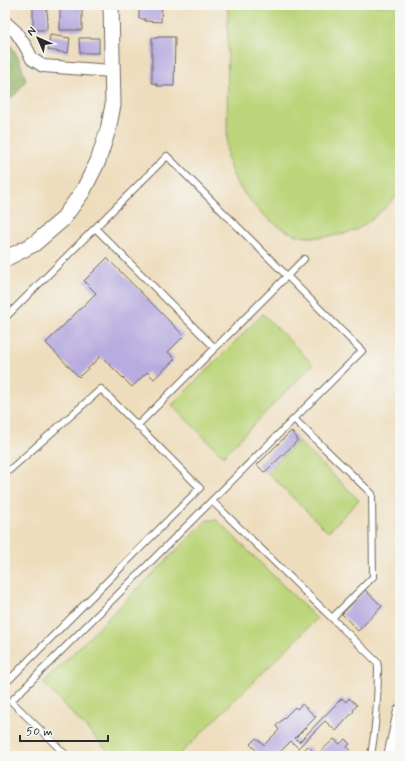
<svg xmlns="http://www.w3.org/2000/svg" width="405" height="761" font-family="Mynerve,sans-serif">
	<rect width="100%" height="100%" fill="#f6f6f2"/>
	<filter id="ink" filterUnits="userSpaceOnUse"><feTurbulence type="fractalNoise" baseFrequency=".025" numOctaves="2"/><feDisplacementMap in="SourceGraphic" scale="8" xChannelSelector="R" yChannelSelector="G"/><feConvolveMatrix kernelMatrix="1 2 1 2 8 2 1 2 1" color-interpolation-filters="sRGB"/></filter>
	<filter id="wash" filterUnits="userSpaceOnUse"><feTurbulence type="fractalNoise" baseFrequency=".012" numOctaves="4" result="noise"/><feDisplacementMap in="SourceGraphic" scale="16" xChannelSelector="R" yChannelSelector="G"/><feGaussianBlur stdDeviation="0.9" result="paint"/><feColorMatrix in="noise" values="0 0 0 0 0 0 0 0 0 0 0 0 0 0 0 0 0 1.4 0 .05"/><feComposite in="paint" operator="in"/></filter>
	<g filter="url(#wash)">
		<rect width="100%" height="100%" fill="#eeddbc"/>
		<!-- green -->
		<path fill="#bcd57a" stroke="#748052" d="M228 5H400V192C392 202 365 227 353 231 339 236 316 239 301 236 275 231 243 198 233 175 230 169 229 163 227 157Z
			M263 314 313 364 223 456 172 405Z
			M298 441 359 500 328 532 267 472Z
			M207 520H217L317 619 178 756H113L43 683Z"/>
		<!-- forest -->
		<path fill="#95b66a" stroke="#60704a" d="M5 37 7 39 19 59 26 80 16 94 5 102Z"/>
		<g id="blocks">
			<!-- building -->
			<path fill="#b7abdf" d="M33 5H46L48 20H47V30H33Z
				M60 5H82V30H60Z
				M139 5H162L161 22 145 21V19H139Z
				M50 35 70 38 68 53 48 50Z
				M158 37H175L174 86H157V84L152 83V38H158Z
				M79 38H99V53H80Z
				M107 258 184 336 168 352 175 359 154 379 147 372 132 387 101 356 79 377 46 343 96 293 84 281Z
				M291 431 297 438V441L266 471 264 472 257 465Z
				M365 590 382 606 358 631 342 614Z
				M342 698 346 702 349 698 357 705 353 710 354 711 336 731 325 721 298 748 291 741 276 756H254L258 752 250 744 256 738 264 745 279 730 276 726 295 707 297 709 302 704 316 717 295 738 299 742Z
				M334 739 340 744 345 739 350 744 347 747 351 750 345 756H310L304 750 308 746 317 755Z"/>
		</g>
	</g>
	<g filter="url(#ink)">
		<use href="#blocks" fill-opacity="0" stroke="#6f695e" stroke-width="1"/>
		<g fill="none" stroke-linecap="round" stroke-linejoin="round">
			<defs>
				<path id="service" d="M95 228 215 348
					M5 318 167 156 362 351 11 701 67 756
					M294 419 372 494 373 577 332 618
					M137 426 304 259
					M5 474 101 389 200 488 5 684
					M212 501 377 662 378 667C378 697 376 726 371 756"/>
				<path id="minor" d="M5 22 16 32 26 47 32 59 43 66 112 71
					M390 756 400 711"/>
				<path id="tertiary" d="M5 259 34 244 62 220 83 191 98 161 108 130 113 105 111 5"/>
			</defs>
			<!-- service casing -->
			<use href="#service" stroke="#6f695e" stroke-width="8"/>
			<!-- minor casing -->
			<use href="#minor" stroke="#6f695e" stroke-width="14"/>
			<!-- tertiary casing -->
			<use href="#tertiary" stroke="#6f695e" stroke-width="17"/>
			<!-- service -->
			<use href="#service" stroke="#fff" stroke-width="6"/>
			<!-- minor -->
			<use href="#minor" stroke="#fff" stroke-width="12"/>
			<!-- tertiary -->
			<use href="#tertiary" stroke="#fff" stroke-width="15"/>
		</g>
	</g>
	<!-- margin -->
	<rect width="405" height="761" fill="none" stroke="#f6f6f2" stroke-width="20"/>
	<!-- north arrow -->
	<g transform="translate(38 38) rotate(315)" stroke="#f6f6f2" stroke-width="3" paint-order="stroke">
	<path d="M0-3L7 15L0 10L-7 15Z" fill="#2b2b2b"/>
	<text y="-6" font-size="11" font-weight="bold" text-anchor="middle" fill="#2b2b2b">N</text>
	</g>
	<!-- scale -->
	<path d="M20 735v6h88v-6" fill="none" stroke="#2b2b2b" stroke-width="2"/>
	<text x="26" y="735" font-size="12" fill="#2b2b2b" stroke="#f6f6f2" stroke-width="3" paint-order="stroke">50 m</text>
</svg>
